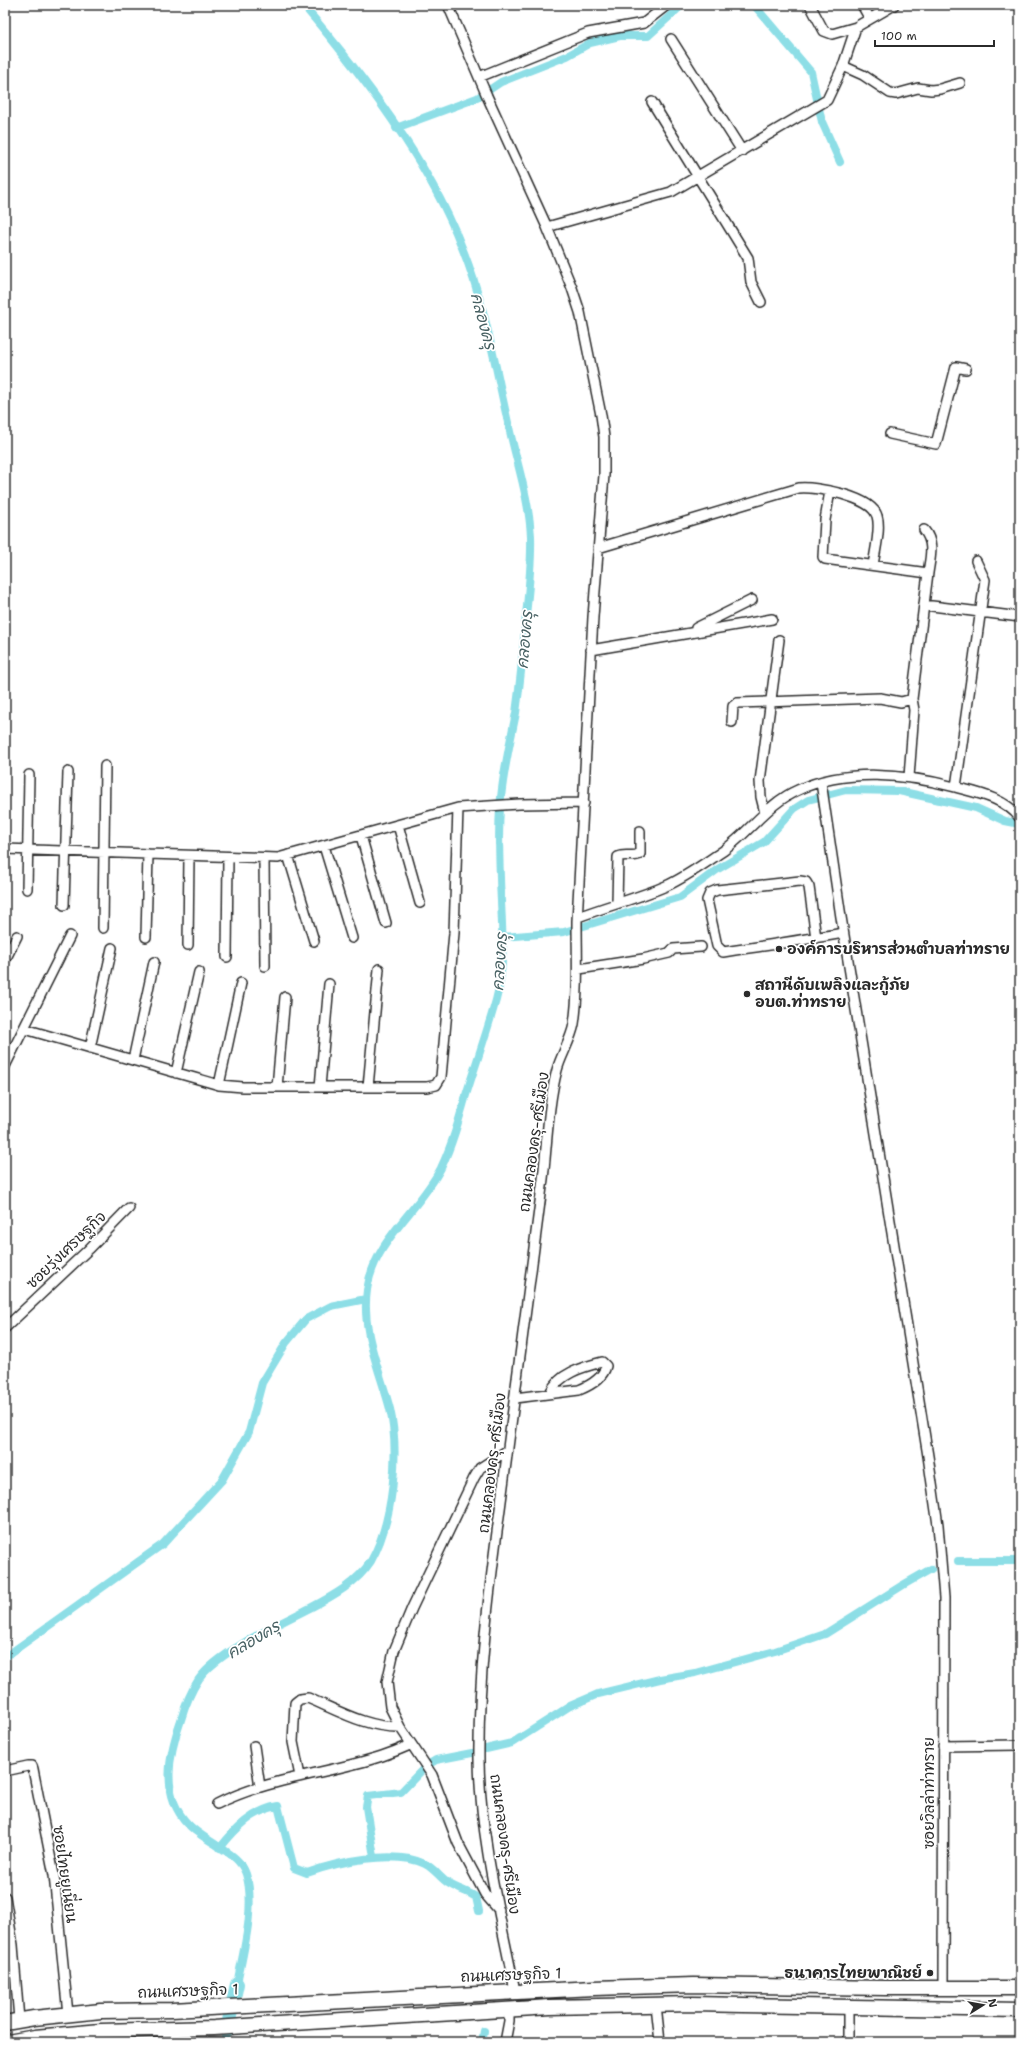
<svg xmlns="http://www.w3.org/2000/svg" width="1025" height="2047" font-family="'Shantell Sans','Playpen Sans Thai',sans-serif">
	<rect width="100%" height="100%" fill="#fff"/>
	<filter id="ink" filterUnits="userSpaceOnUse"><feTurbulence type="fractalNoise" baseFrequency=".025" numOctaves="2"/><feDisplacementMap in="SourceGraphic" scale="8" xChannelSelector="R" yChannelSelector="G"/><feConvolveMatrix kernelMatrix="1 2 1 2 8 2 1 2 1" color-interpolation-filters="sRGB"/></filter>
	<g filter="url(#ink)">
		<g fill="none" stroke-linecap="round" stroke-linejoin="round">
			<!-- canal -->
			<path stroke="#8ddee6" stroke-width="8" d="M754 5 811 72 822 122 840 162
				M396 128 477 98 501 82 567 56 590 43 620 36H648L682 5
				M502 937 564 932 680 897 718 869 764 842 794 809 808 800 846 790 899 791 976 808 1005 821 1020 824
				M958 1561H1020
				M5 1657 163 1544 222 1480 249 1432 262 1383 286 1343 306 1319 331 1306 366 1299
				M486 1749 512 1743 570 1706 598 1694 660 1679 695 1673 775 1651 825 1634 903 1585 931 1569
				M431 1763 436 1760 472 1753
				M220 1848C235 1829 253 1810 278 1806L294 1868 307 1873C337 1862 395 1849 425 1864 434 1868 440 1878 448 1883 457 1889 467 1891 476 1897L479 1911
				M374 1857 366 1807 368 1796 401 1792 425 1767
				M237 1984C243 1953 256 1905 246 1874 241 1859 227 1852 215 1844 206 1838 195 1832 188 1824 160 1795 169 1754 181 1720 185 1706 191 1691 199 1679 219 1651 279 1624 310 1608 333 1596 357 1583 371 1561 393 1522 400 1452 390 1409 380 1370 361 1332 367 1290 374 1240 419 1211 441 1168 452 1145 459 1120 466 1095 476 1063 487 1032 496 1000 507 960 501 918 500 878 499 849 498 818 502 789 505 764 511 738 516 713 520 684 523 654 525 625 528 595 532 566 531 536 529 498 517 464 509 427 495 366 485 303 461 245 428 160 362 74 303 5
				M224 2042 227 2030
				M482 2042 484 2031"/>
			<!-- river -->
			<path stroke="#8ddee6" stroke-width="14" d="M227 2030 237 1984"/>
			<defs>
				<path id="minor" d="M448 5 487 96 547 227 572 288 580 312 601 415 604 437V475L593 617 577 921C577 957 579 989 574 1024 571 1040 561 1055 557 1070 548 1104 547 1144 543 1179 529 1289 514 1399 500 1509 489 1592 478 1676 479 1760 480 1837 500 1915 515 1991
					M810 5 824 31 832 34 856 27 894 5
					M862 5 870 19
					M671 39 742 151
					M843 66 863 75 890 93 896 94 918 88 931 90 940 89 960 83
					M479 77 588 33 644 23 667 5
					M652 102 748 258 751 282 761 302
					M547 227 671 192 827 100 843 66 856 27
					M890 434 936 444 956 367 966 369
					M924 530C935 543 930 558 928 573
					M598 548 799 488C816 486 872 497 877 516 881 528 875 552 873 565
					M924 605 1020 617
					M696 628 752 600
					M591 650 772 619
					M732 722 733 706 737 703 880 698 901 702 912 699 928 573 825 559 823 557 825 520 830 491
					M909 777 914 710 912 699
					M821 782 841 917 928 1456 938 1525 944 1598 943 1989
					M956 787 984 587 985 580 976 561
					M765 813 761 797 760 781 779 640
					M398 825 420 903
					M361 836 386 923
					M324 846 352 938
					M5 849 148 854
					M288 855 314 941
					M264 858 265 966
					M27 889 29 775
					M617 903 618 857C625 853 633 858 640 854V831
					M64 905 68 772
					M578 917C607 906 638 898 666 886 686 877 705 863 723 851 750 832 768 803 798 790 846 768 906 774 955 787 977 793 1005 798 1020 818
					M103 928 105 766
					M146 937 148 854 278 858 458 808 520 804 584 803
					M816 938 809 887 806 882 800 881 717 890 710 893 707 900 717 946 723 952C763 946 803 940 843 933
					M188 945 189 856
					M227 957 228 857
					M5 960 17 936
					M579 969 643 959 669 953 673 949 701 947
					M25 1029 219 1085 243 1087H427L436 1085 441 1077 454 933 458 808
					M90 1048 112 948
					M133 1060 154 962
					M5 1066 70 936
					M176 1073 199 972
					M219 1085 241 983
					M277 1087 285 997
					M320 1087 329 984
					M368 1087 379 969
					M5 1328 89 1249 129 1208
					M515 1398 579 1390C589 1386 603 1378 606 1366L602 1362C583 1367 559 1373 550 1393
					M254 1746 260 1787
					M943 1746 1020 1745
					M5 1771 28 1766H32L33 1769 54 1875 68 2014
					M300 1776 293 1742 295 1703 300 1699 308 1698C337 1710 367 1728 400 1727
					M217 1804C269 1778 327 1774 382 1756 391 1753 401 1749 410 1745
					M5 1897 13 1945 19 2020
					M499 1910 485 1894 458 1843 432 1775 400 1727 390 1707 387 1682 394 1651 412 1608 474 1478 480 1468 508 1450
					M656 2005 660 2042
					M848 2008V2042
					M505 2042 509 2021V2009"/>
				<path id="primary" d="M5 2023 34 2018 101 2011 172 2010 594 1988 694 1985 886 1988H1020
					M8 2042 35 2037 101 2031 214 2028 550 2007 693 2004 1020 2010"/>
			</defs>
			<!-- minor casing -->
			<use href="#minor" stroke="#2b2b2b" stroke-width="12"/>
			<!-- primary casing -->
			<use href="#primary" stroke="#2b2b2b" stroke-width="17"/>
			<!-- minor -->
			<use href="#minor" stroke="#fff" stroke-width="9"/>
			<!-- primary -->
			<use href="#primary" stroke="#fff" stroke-width="14"/>
		</g>
	</g>
	<!-- markers -->
	<g fill="#2b2b2b" stroke="#fff" stroke-width="1.5">
		<circle cx="779" cy="949" r="4"/>
		<circle cx="747" cy="994" r="4"/>
		<circle cx="930" cy="1973" r="4"/>
	</g>
	<g text-anchor="middle" stroke-width="3.5" stroke-linejoin="round" paint-order="stroke">
		<!-- poi labels -->
		<g font-size="15" font-weight="bold" fill="#2b2b2b" stroke="#fff" text-anchor="start">
			<text x="787" y="954">องค์การบริหารส่วนตำบลท่าทราย</text>
			<text x="755" y="990">สถานีดับเพลิงและกู้ภัย<tspan x="755" dy="17">อบต.ท่าทราย</tspan></text>
			<text x="922" y="1978" text-anchor="end">ธนาคารไทยพาณิชย์</text>
		</g>
		<!-- street labels -->
		<g font-size="15" fill="#2b2b2b" stroke="#fff">
			<text transform="translate(534 1142) rotate(-82)" y="5">ถนนคลองครุ-ศรีเมือง</text>
			<text transform="translate(66 1250) rotate(-44)" y="5">ซอยรุ่งเศรษฐกิจ</text>
			<text transform="translate(492 1463) rotate(-83)" y="5">ถนนคลองครุ-ศรีเมือง</text>
			<text transform="translate(929 1793) rotate(-90)" y="5">ซอยวิลล่าท่าทราย</text>
			<text transform="translate(505 1844) rotate(82)" y="5">ถนนคลองครุ-ศรีเมือง</text>
			<text transform="translate(65 1874) rotate(82)" y="5">ซอยไทยยูเนี่ยน</text>
			<text transform="translate(511 1975) rotate(-2)" y="5">ถนนเศรษฐกิจ 1</text>
			<text transform="translate(188 1991) rotate(-2)" y="5">ถนนเศรษฐกิจ 1</text>
		</g>
		<!-- water labels -->
		<g font-size="16" font-style="italic" fill="#486163" stroke="#fff">
			<text transform="translate(484 321) rotate(75)" y="6">คลองครุ</text>
			<text transform="translate(524 640) rotate(-85)" y="6">คลองครุ</text>
			<text transform="translate(499 962) rotate(-86)" y="6">คลองครุ</text>
			<text transform="translate(253 1639) rotate(-31)" y="6">คลองครุ</text>
		</g>
	</g>
	<!-- margin -->
	<rect width="1025" height="2047" fill="none" stroke="#fff" stroke-width="20"/>
	<rect x="10" y="10" width="1005" height="2027" fill="none" stroke="#2b2b2b" stroke-width="1.5" filter="url(#ink)"/>
	<!-- north arrow -->
	<g transform="translate(983 2005) rotate(79)" stroke="#ffffff" stroke-width="3" paint-order="stroke">
	<path d="M0-3L7 15L0 10L-7 15Z" fill="#2b2b2b"/>
	<text y="-6" font-size="11" font-weight="bold" text-anchor="middle" fill="#2b2b2b">N</text>
	</g>
	<!-- scale -->
	<path d="M875 40v6h119v-6" fill="none" stroke="#2b2b2b" stroke-width="2"/>
	<text x="881" y="40" font-size="12" fill="#2b2b2b" stroke="#ffffff" stroke-width="3" paint-order="stroke">100 m</text>
</svg>
